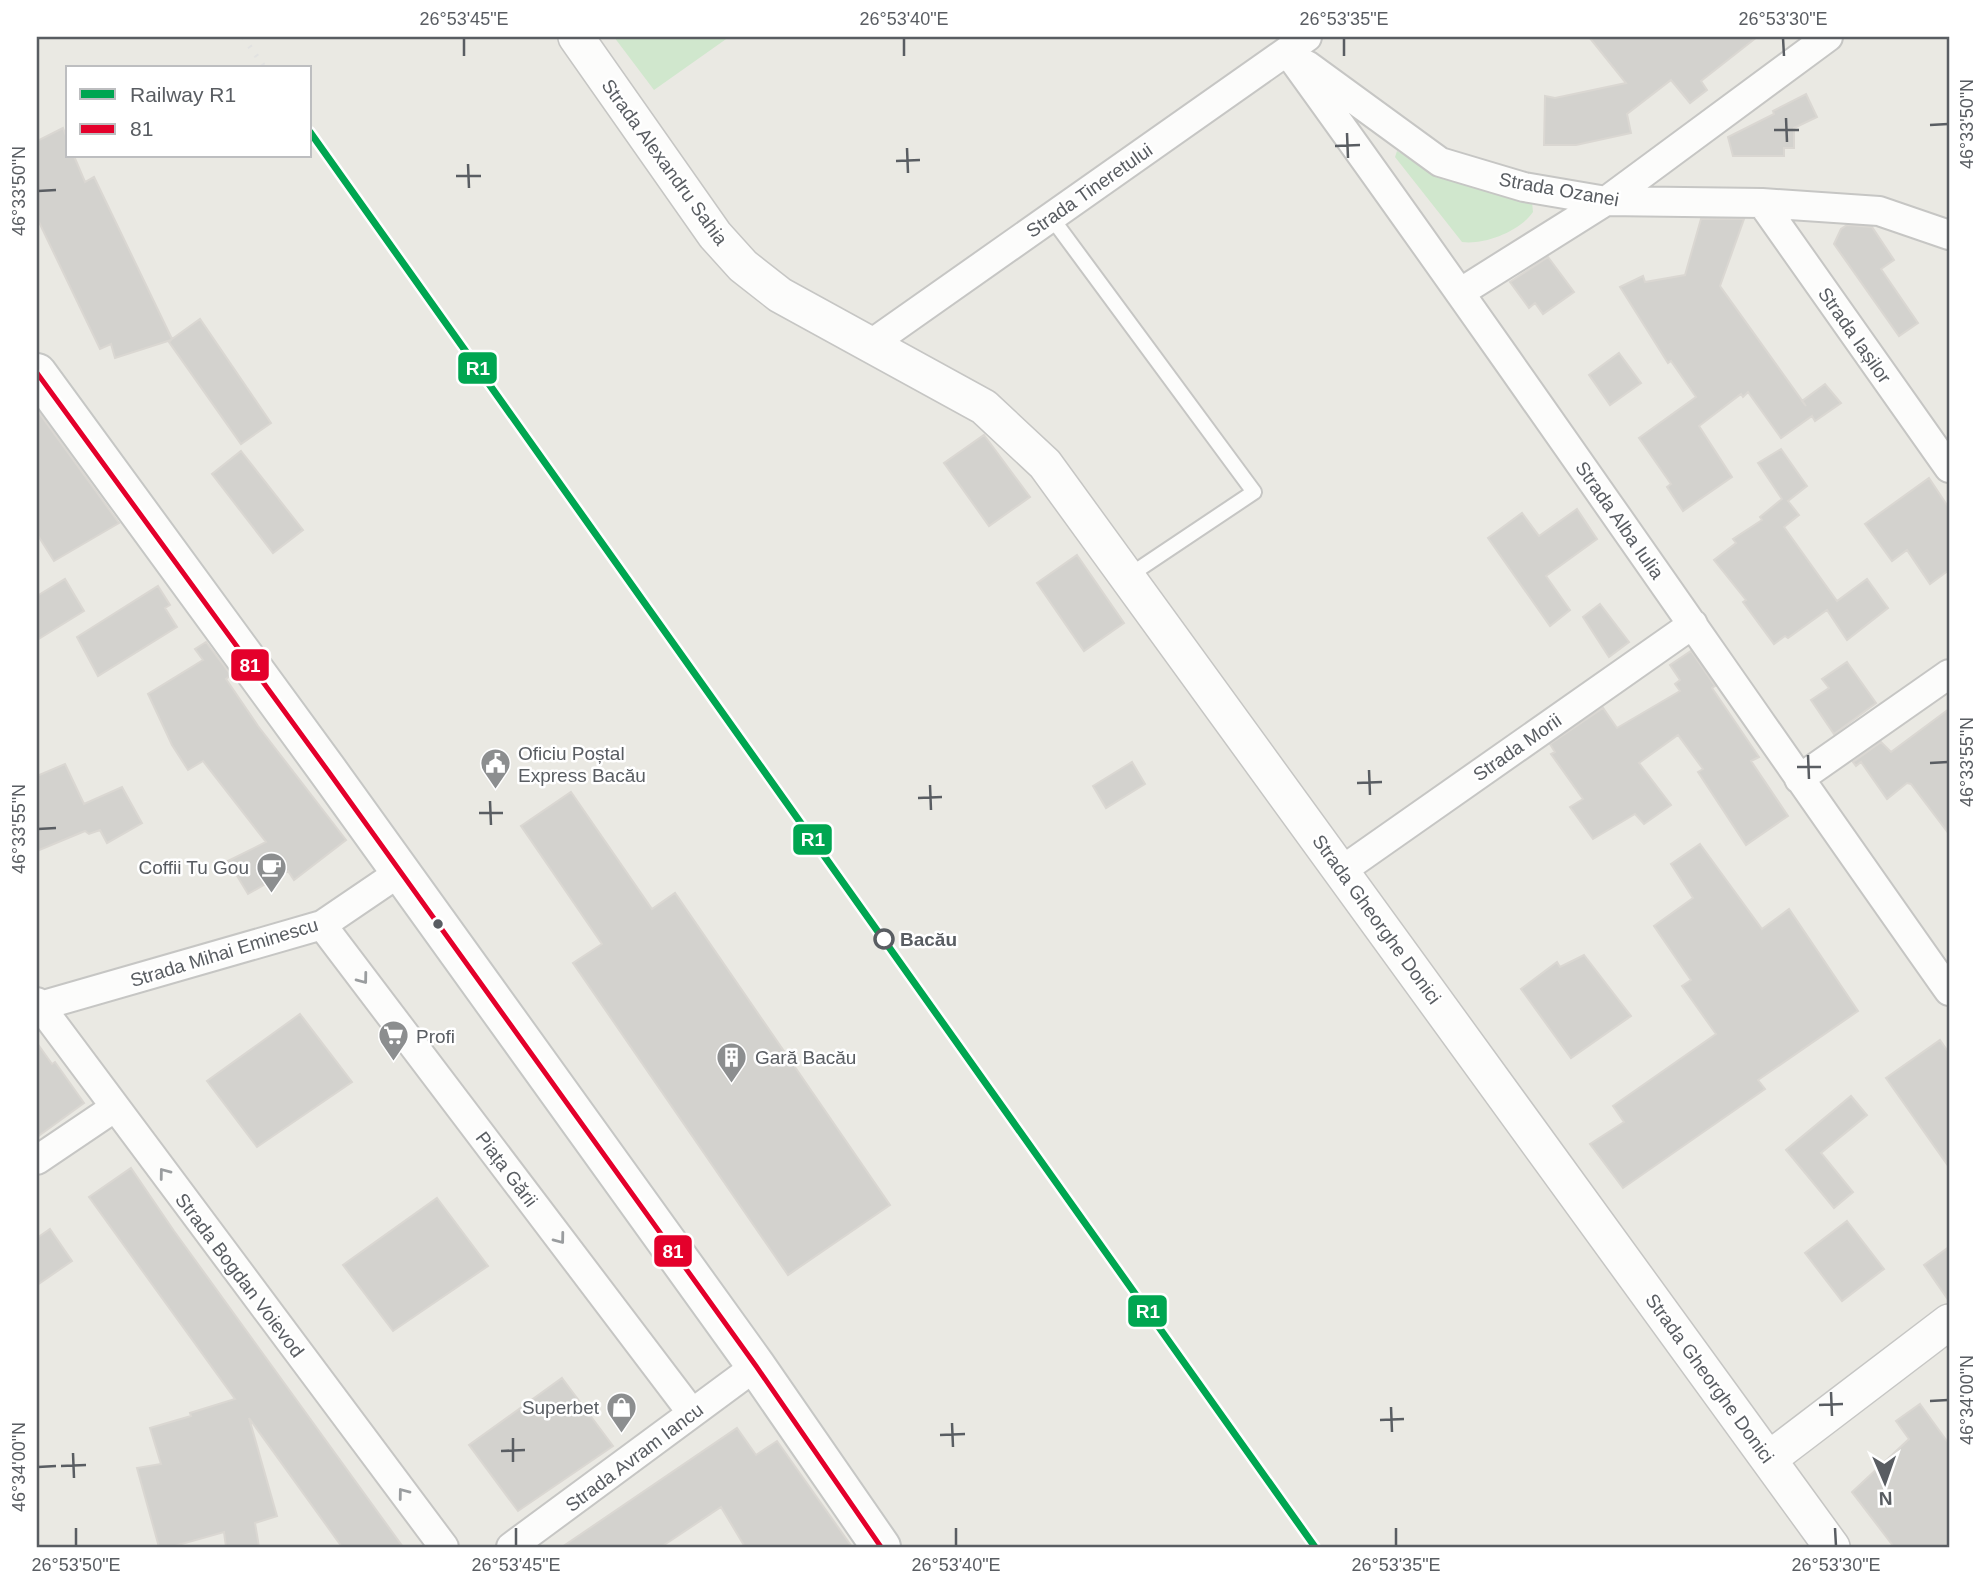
<svg xmlns="http://www.w3.org/2000/svg" width="1986" height="1584" font-family="Helvetica,sans-serif">
	<rect width="100%" height="100%" fill="#eae9e3"/>
	<!-- green -->
	<path fill="#d0e7cd" d="M614 37H729L654 90Z
		M1397 151 1438 174 1460 183 1532 202 1533 212C1520 231 1485 245 1462 242L1395 157Z"/>
	<!-- building -->
	<path fill="#d3d2ce" stroke="#dad7d2" stroke-width="2" d="M1589 37H1757L1701 81 1707 90 1690 103 1671 80 1627 114 1631 133 1576 145H1544L1545 96 1555 98 1626 83Z
		M1806 94 1817 117 1794 128V148H1784V156H1733L1728 137 1774 114 1773 111Z
		M63 128 68 141V156H74L85 182 94 177 172 339 200 319 271 423 241 444 169 342 171 340 115 358 111 344 100 349 37 218V141Z
		M1701 219H1744L1720 286 1806 406 1802 401 1825 384 1841 403 1815 421 1812 416 1781 438 1748 392 1743 397 1741 394 1699 426 1732 477 1683 511 1667 487 1671 484 1639 438 1696 397 1671 361 1668 363 1620 287 1643 276 1645 282 1685 275Z
		M1847 225 1872 227 1894 260 1881 269 1918 323 1899 336 1834 244 1841 229Z
		M1548 257 1574 292 1543 314 1535 303 1529 308 1510 282Z
		M1619 353 1641 383 1610 405 1589 375Z
		M37 410 119 523 54 561 37 534Z
		M984 435 1030 497 989 526 944 463Z
		M1781 449 1807 486 1788 501 1799 515 1784 527 1837 601 1867 579 1888 608 1847 640 1827 610 1788 638 1785 636 1774 644 1743 602 1746 600 1714 560 1736 543 1733 539 1762 520 1760 517 1782 499 1758 463Z
		M241 451 303 530 273 553 212 474Z
		M1929 478 1949 508V570L1930 584 1907 550 1892 561 1865 524Z
		M1577 509 1597 539 1546 576 1570 610 1550 626 1488 538 1522 513 1539 536Z
		M1077 555 1124 623 1084 651 1037 583Z
		M65 579 84 611 37 640V596Z
		M158 586 170 605 165 608 177 627 98 676 77 637Z
		M1600 604 1629 642 1609 657 1583 617Z
		M206 642 231 675 226 679 258 726 346 840 294 880 288 871 248 894 228 861 266 842 203 761 188 770 172 745 148 694 203 660 195 649Z
		M1691 651 1715 686 1712 688 1759 757 1751 761 1788 816 1746 845 1698 772 1703 769 1678 735 1639 763 1671 805 1644 824 1635 814 1593 839 1570 807 1583 799 1551 754 1555 752 1550 744 1603 708 1617 728 1680 691 1675 684 1680 680 1670 665Z
		M1847 662 1876 703 1834 734 1811 700 1829 688 1822 679Z
		M1949 709V834L1911 784 1907 783 1887 799 1861 762 1856 766 1853 762 1881 742 1891 752Z
		M1132 762 1145 784 1106 808 1093 786Z
		M65 764 84 804 122 787 142 823 107 843 100 830 89 834 85 831 37 851V776Z
		M571 792 652 909 675 893 890 1205 788 1275 573 963 602 944 521 826Z
		M1700 844 1762 929 1789 909 1858 1011 1758 1080 1765 1089 1623 1188 1590 1144 1624 1122 1613 1106 1716 1034 1682 986 1691 980 1654 926 1693 898 1671 864Z
		M1584 955 1631 1016 1571 1058 1521 989 1557 962 1560 967Z
		M300 1014 352 1082 257 1147 207 1081Z
		M1940 1040 1949 1053V1167L1886 1078Z
		M37 1043 52 1064 55 1062 84 1103 37 1137Z
		M1851 1096 1867 1115 1821 1153 1853 1192 1834 1208 1786 1150Z
		M131 1168 174 1231 403 1547H342L249 1418 277 1516 255 1523 259 1547H226L224 1532 171 1547H159L137 1468 161 1464 150 1428 191 1416 190 1413 235 1399 89 1197Z
		M437 1198 488 1266 393 1331 343 1265Z
		M1847 1221 1884 1269 1842 1301 1805 1253Z
		M50 1229 72 1261 37 1285V1238Z
		M1949 1247V1301L1924 1265Z
		M562 1378 613 1446 518 1511 469 1445Z
		M1920 1404 1949 1444V1547H1894L1852 1492 1909 1439 1896 1421Z
		M737 1428 756 1455 777 1441 852 1547H745L721 1507 661 1547H562Z"/>
	<g fill="none" stroke-linecap="round" stroke-linejoin="round">
		<defs>
			<path id="service" d="M1051 217 1254 492 1127 577"/>
			<path id="minor" d="M1287 51C1512 362 1728 678 1949 991
				M1307 65 1440 162 1524 187 1606 201 1762 203 1879 211 1949 235
				M1762 203 1949 468
				M1461 292 1606 201 1828 37
				M871 344 1307 37
				M1799 779 1949 674
				M1341 871 1693 624
				M322 925 692 1413
				M37 1002 444 1547
				M37 1007 322 925 400 872
				M37 1160 114 1108
				M511 1547 756 1366"/>
			<path id="tertiary" d="M576 37 715 235 743 266 780 295 984 407 1045 464 1832 1547
				M1769 1459 1949 1322"/>
			<path id="secondary" d="M37 373 328 771 756 1366 881 1547"/>
		</defs>
		<!-- service casing -->
		<use href="#service" stroke="#c6c6c4" stroke-width="18"/>
		<!-- minor casing -->
		<use href="#minor" stroke="#c6c6c4" stroke-width="32"/>
		<!-- tertiary casing -->
		<use href="#tertiary" stroke="#c6c6c4" stroke-width="38"/>
		<!-- secondary casing -->
		<use href="#secondary" stroke="#c6c7c5" stroke-width="42"/>
		<!-- service -->
		<use href="#service" stroke="#fcfcfb" stroke-width="14"/>
		<!-- minor -->
		<use href="#minor" stroke="#fcfcfb" stroke-width="28"/>
		<!-- tertiary -->
		<use href="#tertiary" stroke="#fcfcfb" stroke-width="35"/>
		<!-- secondary -->
		<use href="#secondary" stroke="#fcfcfb" stroke-width="38"/>
		<!-- rail -->
		<path stroke="#e2e2e1" stroke-width="5" stroke-dasharray="2 9" stroke-linecap="butt" d="M243 37 265 68
			M310 132 1315 1547"/>
		<defs>
			<path id="bus-1" d="M37 373 328 771 756 1366 881 1547"/>
		</defs>
		<!-- bus-1 casing -->
		<use href="#bus-1" stroke="#fff" stroke-width="10"/>
		<!-- bus-1 -->
		<use href="#bus-1" stroke="#e4002b" stroke-width="5"/>
		<defs>
			<path id="rail-1" d="M310 132 1315 1547"/>
		</defs>
		<!-- rail-1 casing -->
		<use href="#rail-1" stroke="#fff" stroke-width="12"/>
		<!-- rail-1 -->
		<use href="#rail-1" stroke="#00a651" stroke-width="7"/>
	</g>
	<!-- one-way arrows -->
	<defs><path id="oneway-chevron" d="M-2-3.5L2.5 0L-2 3.5" fill="none" stroke-width="1.6" stroke-linecap="round" stroke-linejoin="round" transform="scale(1.75)"/></defs>
	<g stroke="#9a9d9f">
		<use href="#oneway-chevron" transform="translate(363 979) rotate(53)"/>
		<use href="#oneway-chevron" transform="translate(164 1173) rotate(-127)"/>
		<use href="#oneway-chevron" transform="translate(560 1239) rotate(53)"/>
		<use href="#oneway-chevron" transform="translate(403 1493) rotate(-127)"/>
	</g>
	<!-- ticks -->
	<path fill="none" stroke="#595d62" stroke-width="2.5" d="M464 38V56M904 38V56M1344 38V56M1783 38 1784 56M1786 118 1787 142M1930 125 1948 124M1774 130H1799M1347 133 1348 158M1335 146 1360 145M907 148 908 173M896 161 920 160M468 164 469 188M456 176H481M38 191 56 190M1808 755 1809 779M1930 763 1948 762M1797 767H1821M1369 770 1370 795M1357 783 1382 782M930 785 931 810M918 798 942 797M490 801 491 825M479 813H503M38 829 56 828M1831 1392 1832 1416M1930 1401 1948 1400M1819 1405 1843 1404M1391 1407 1392 1432M1380 1420 1404 1419M952 1423 953 1447M940 1435 965 1434M513 1438V1462M501 1451 525 1450M73 1453 74 1478M61 1466 86 1465M38 1467 56 1466M76 1528V1546M516 1528V1546M956 1528V1546M1396 1528V1546M1835 1528 1836 1546"/>
	<!-- icons -->
	<defs>
		<symbol id="civic-pin" viewBox="-11 -11 22 30"><path d="M0 17L-7.5 6A9.5 9.5 0 1 1 7.5 6Z" fill="#8c8e8f" stroke="#fff"/><path d="M-.6-6.5H3V-4.5H.6V-3L4-1V1h2V6H-6V1h2V-1L-.6-3ZM-1.2 2.5V6h2.4V2.5Z" fill="#fff"/></symbol>
		<symbol id="cafe-pin" viewBox="-11 -11 22 30"><path d="M0 17L-7.5 6A9.5 9.5 0 1 1 7.5 6Z" fill="#8c8e8f" stroke="#fff"/><path d="M-5.5-4.5H6V0H3Q3 3.5 0 3.5H-2.5Q-5.5 3.5-5.5 0ZM3-3.2v2h1.7v-2ZM-6 4.5H4V6H-6Z" fill="#fff"/></symbol>
		<symbol id="supermarket-pin" viewBox="-11 -11 22 30"><path d="M0 17L-7.5 6A9.5 9.5 0 1 1 7.5 6Z" fill="#8c8e8f" stroke="#fff"/><path d="M-6-5.5h2.5l.6 2H6L4.5 2H-2.5L-4.4-4H-6ZM-1.5 3.2a1.3 1.3 0 1 0 .1 0ZM3 3.2a1.3 1.3 0 1 0 .1 0Z" fill="#fff"/></symbol>
		<symbol id="building-pin" viewBox="-11 -11 22 30"><path d="M0 17L-7.5 6A9.5 9.5 0 1 1 7.5 6Z" fill="#8c8e8f" stroke="#fff"/><path d="M-4-6H4V6H1V3H-1V6H-4ZM-2.5-4.3h1.7v1.8h-1.7ZM.8-4.3h1.7v1.8H.8ZM-2.5-1h1.7V.8h-1.7ZM.8-1h1.7V.8H.8Z" fill="#fff"/></symbol>
		<symbol id="shop-pin" viewBox="-11 -11 22 30"><path d="M0 17L-7.5 6A9.5 9.5 0 1 1 7.5 6Z" fill="#8c8e8f" stroke="#fff"/><path d="M-5-2.5h2.3a2.7 3.5 0 0 1 5.4 0H5L5.5 6h-11ZM-1.5-2.5h3a1.5 2.3 0 0 0-3 0Z" fill="#fff"/></symbol>
	</defs>
	<g fill-rule="evenodd">
		<use href="#civic-pin" x="478" y="746" width="35" height="47"/>
		<use href="#cafe-pin" x="254" y="850" width="35" height="47"/>
		<use href="#supermarket-pin" x="376" y="1018" width="35" height="47"/>
		<use href="#building-pin" x="714" y="1040" width="35" height="47"/>
		<use href="#shop-pin" x="604" y="1390" width="35" height="47"/>
	</g>
	<!-- markers -->
	<circle fill="#595d62" stroke="#fff" stroke-width="2.5" cx="438" cy="924" r="6"/>
	<circle fill="#fff" stroke="#595d62" stroke-width="3.5" cx="884" cy="939" r="9"/>
	<g text-anchor="middle" stroke-width="5" stroke-linejoin="round" paint-order="stroke">
		<!-- street labels -->
		<g font-size="19" fill="#595d62" stroke="#fff">
			<text transform="translate(665 162) rotate(54)" y="7">Strada Alexandru Sahia</text>
			<text transform="translate(1559 189) rotate(10)" y="7">Strada Ozanei</text>
			<text transform="translate(1089 190) rotate(-35)" y="7">Strada Tineretului</text>
			<text transform="translate(1855 335) rotate(55)" y="7">Strada Iașilor</text>
			<text transform="translate(1620 520) rotate(55)" y="7">Strada Alba Iulia</text>
			<text transform="translate(1517 747) rotate(-35)" y="7">Strada Morii</text>
			<text transform="translate(1377 919) rotate(54)" y="7">Strada Gheorghe Donici</text>
			<text transform="translate(224 952) rotate(-17)" y="7">Strada Mihai Eminescu</text>
			<text transform="translate(507 1169) rotate(53)" y="7">Piața Gării</text>
			<text transform="translate(240 1275) rotate(53)" y="7">Strada Bogdan Voievod</text>
			<text transform="translate(1710 1378) rotate(54)" y="7">Strada Gheorghe Donici</text>
			<text transform="translate(634 1457) rotate(-37)" y="7">Strada Avram Iancu</text>
		</g>
		<!-- poi labels -->
		<g font-size="19" fill="#595d62" stroke="#fff" text-anchor="start">
			<text x="518" y="760">Oficiu Poștal<tspan x="518" dy="22">Express Bacău</tspan></text>
			<text x="249" y="874" text-anchor="end">Coffii Tu Gou</text>
			<text x="416" y="1043">Profi</text>
			<text x="755" y="1064">Gară Bacău</text>
			<text x="599" y="1414" text-anchor="end">Superbet</text>
		</g>
		<!-- stop labels -->
		<g font-size="19" font-weight="bold" fill="#595d62" stroke="#fff" text-anchor="start">
			<text x="900" y="946">Bacău</text>
		</g>
	</g>
	<g stroke="#fff" stroke-width="2.5">
		<rect x="457" y="351" width="41" height="34" rx="7" fill="#00a651"/>
		<rect x="230" y="648" width="40" height="34" rx="7" fill="#e4002b"/>
		<rect x="792" y="823" width="41" height="33" rx="7" fill="#00a651"/>
		<rect x="653" y="1234" width="40" height="34" rx="7" fill="#e4002b"/>
		<rect x="1127" y="1294" width="41" height="34" rx="7" fill="#00a651"/>
	</g>
	<g font-size="19" text-anchor="middle" font-weight="bold" fill="#fff">
		<text x="478" y="375">R1</text>
		<text x="250" y="672">81</text>
		<text x="813" y="846">R1</text>
		<text x="673" y="1258">81</text>
		<text x="1148" y="1318">R1</text>
	</g>
	<!-- border -->
	<rect width="1986" height="1584" fill="none" stroke="#ffffff" stroke-width="77"/>
	<!-- legend -->
	<rect x="66" y="66" width="245" height="91" fill="#ffffff" stroke="#bdbec0" stroke-width="2"/>
	<rect x="80" y="89" width="35" height="10" fill="#00a651" stroke="#bdbec0" stroke-width="2"/>
	<text x="130" y="102" font-size="21" fill="#595d62">Railway R1</text>
	<rect x="80" y="124" width="35" height="10" fill="#e4002b" stroke="#bdbec0" stroke-width="2"/>
	<text x="130" y="136" font-size="21" fill="#595d62">81</text>
	<!-- north arrow -->
	<g transform="translate(1885 1482) rotate(178)" stroke="#ffffff" stroke-width="5" paint-order="stroke">
	<path d="M0-5L12 26L0 18L-12 26Z" fill="#595d62"/>
	<text y="-10" font-size="19" font-weight="bold" text-anchor="middle" fill="#595d62">N</text>
	</g>
	<rect x="38" y="38" width="1910" height="1508" fill="none" stroke="#595d62" stroke-width="2.5"/>
	<g font-size="18" text-anchor="middle" fill="#595d62">
		<text x="464" y="25">26°53'45"E</text>
		<text x="904" y="25">26°53'40"E</text>
		<text x="1344" y="25">26°53'35"E</text>
		<text x="1783" y="25">26°53'30"E</text>
		<text transform="translate(1967 124) rotate(-90)" y="6">46°33'50"N</text>
		<text transform="translate(19 191) rotate(-90)" y="6">46°33'50"N</text>
		<text transform="translate(1967 762) rotate(-90)" y="6">46°33'55"N</text>
		<text transform="translate(19 829) rotate(-90)" y="6">46°33'55"N</text>
		<text transform="translate(1967 1400) rotate(-90)" y="6">46°34'00"N</text>
		<text transform="translate(19 1467) rotate(-90)" y="6">46°34'00"N</text>
		<text x="76" y="1571">26°53'50"E</text>
		<text x="516" y="1571">26°53'45"E</text>
		<text x="956" y="1571">26°53'40"E</text>
		<text x="1396" y="1571">26°53'35"E</text>
		<text x="1836" y="1571">26°53'30"E</text>
	</g>
</svg>
